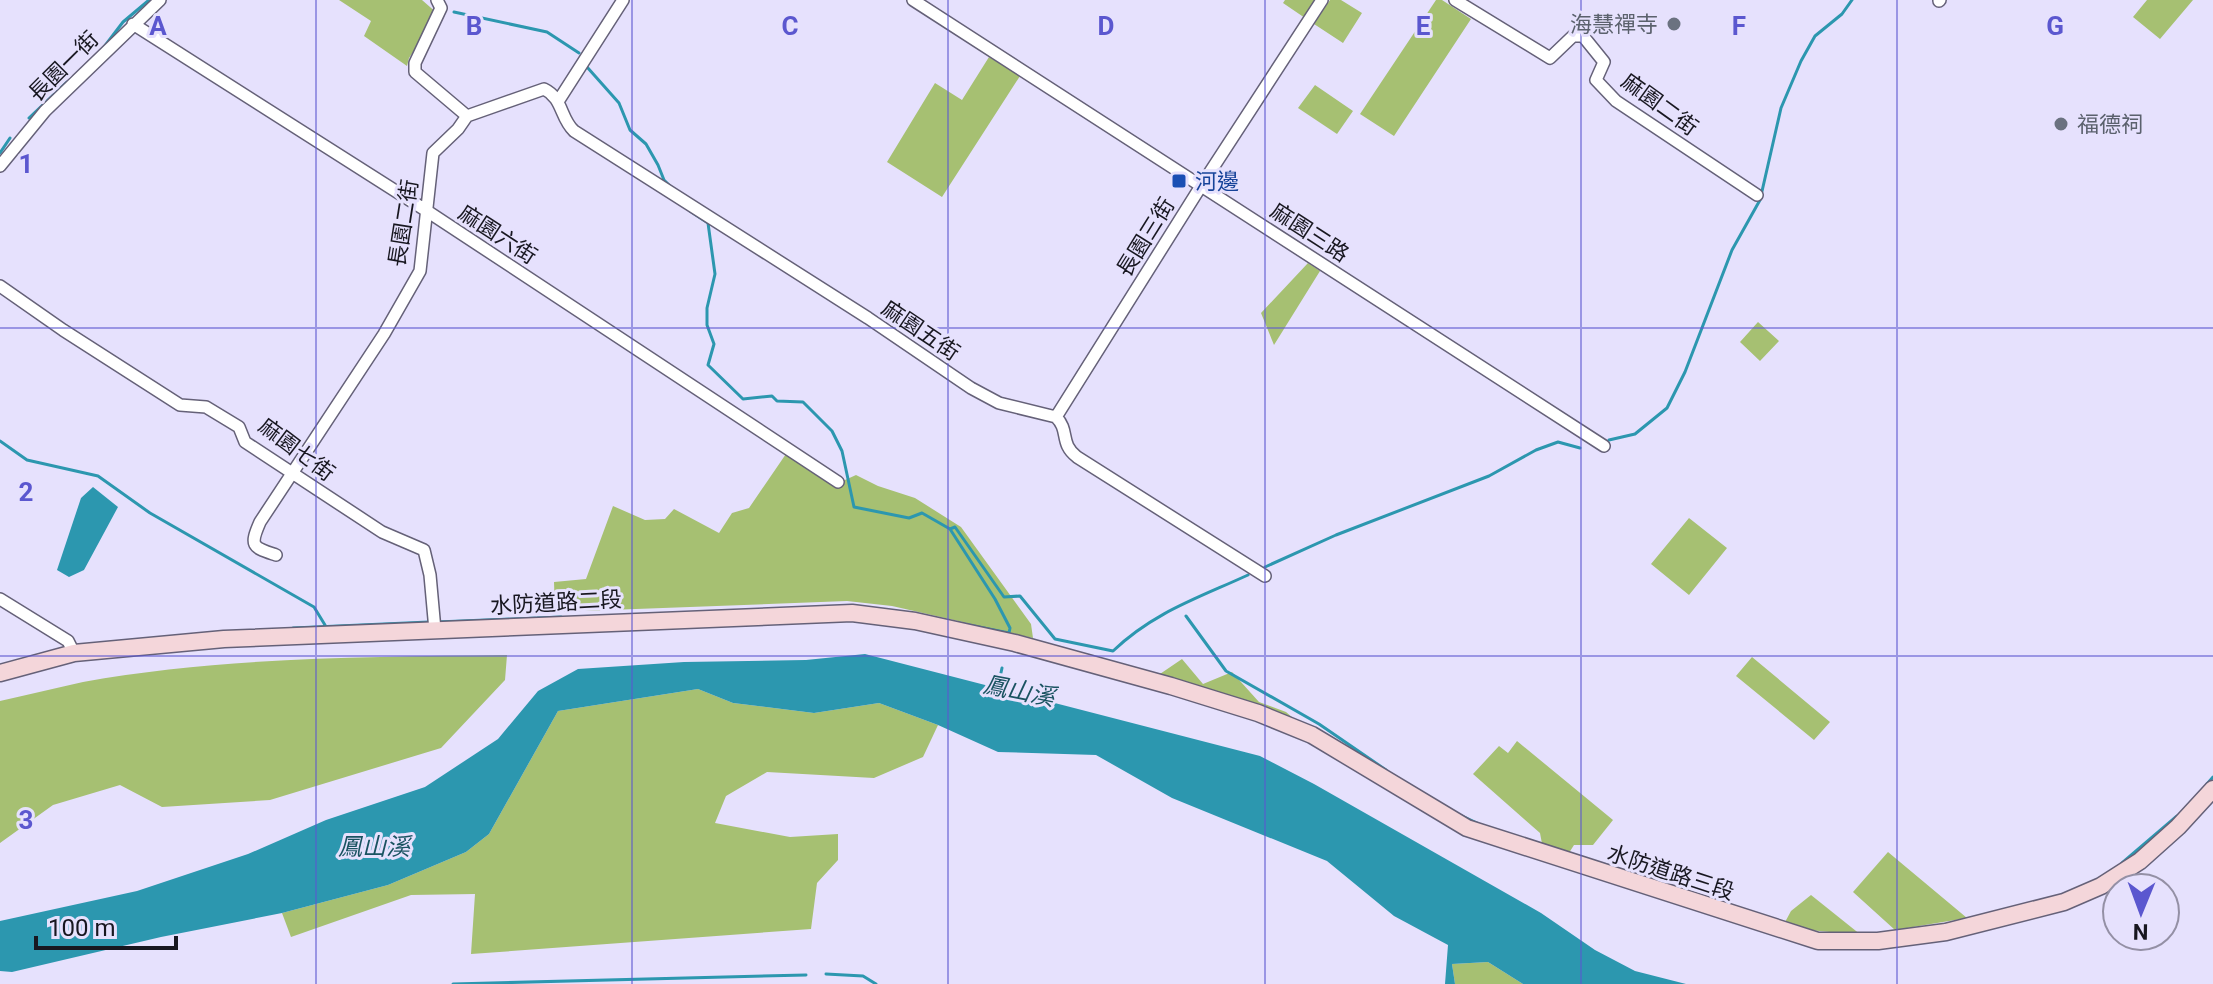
<svg xmlns="http://www.w3.org/2000/svg" width="2213" height="984" font-family="Roboto,'Noto Sans TC',sans-serif">
	<rect width="100%" height="100%" fill="#e6e1fd"/>
	<!-- green -->
	<path fill="#a6c072" d="M339 0H422L438 14 409 58 407 66 364 36 371 21Z
		M1285 0H1318L1305 18 1283 3Z
		M1330 0H1341L1362 13 1343 43 1314 24Z
		M1436 0H1442L1471 19 1394 136 1360 114Z
		M2147 0H2193L2160 39 2133 17Z
		M989 57 1020 76 942 197 887 162 935 83 962 100Z
		M1315 85 1353 111 1337 134 1298 108Z
		M1308 263 1320 271 1274 345 1261 313Z
		M1758 322 1779 341 1760 361 1740 342Z
		M788 451 834 485 856 475 878 486 915 498 961 527 1031 624 1033 638 892 606 847 601 555 612 554 582 586 579 613 506 645 520 665 519 674 509 719 533 732 513 749 508Z
		M1689 518 1727 548 1689 595 1651 564Z
		M507 655 505 680 441 748 270 800 162 807 120 785 53 805 0 843V701C28 695 55 688 83 682 221 657 367 657 507 655Z
		M1752 657 1830 722 1814 740 1736 676Z
		M1182 659 1203 684 1232 672 1259 702 1286 712 1300 724 1157 676Z
		M698 689 733 703 814 713 879 703 938 725 923 757 874 778 767 772 726 796 715 823 790 837 838 834V860L817 883 811 929 471 954 475 894 411 895 291 937 282 913 388 885 466 852 489 834 558 711Z
		M1517 741 1613 820 1593 845H1574L1567 856 1543 849 1540 833 1473 774 1499 746 1508 753Z
		M1888 852 1967 918 1895 930 1853 892Z
		M1811 895 1861 935 1809 930 1784 924 1791 911Z
		M1488 962 1523 984H1455L1452 964Z"/>
	<!-- water -->
	<path fill="#2c97af" d="M93 487 118 507 84 570 69 577 57 570 81 498Z
		M865 654 1260 756 1314 784 1541 913 1595 950 1635 971 1686 984H1523L1488 962 1452 964 1455 984H1445L1448 945 1394 916 1327 861 1172 798 1096 755 998 752 938 725 879 703 814 713 733 703 698 689 558 711 489 834 466 852 388 885 282 913 161 937 12 972 0 971V921L137 891 248 854 326 820 425 787 498 739 538 691 578 669 684 662 806 660Z"/>
	<g fill="none" stroke-linecap="round" stroke-linejoin="round">
		<!-- stream -->
		<path stroke="#2c97af" stroke-width="3" d="M454 12 547 32 579 53
			M104 47 123 22 149 0
			M587 67 619 103 630 130 646 144 658 165 664 180 671 187
			M29 118 67 82
			M0 153 10 138
			M690 211 708 223 715 274 707 308V325L714 344 708 365 743 399 772 396 777 401 803 402 832 431 842 451 854 507 909 518 922 513 950 529 995 599 1010 628 1009 633 959 623
			M1609 440 1635 434 1667 408 1685 372 1732 250 1760 200 1781 108 1801 61 1815 36 1842 14 1852 0
			M0 441 27 460 98 476 150 513 314 607 325 625
			M950 529 955 527 1004 597 1020 596 1055 639 1113 651C1154 612 1198 598 1248 575
			M1265 567 1336 535 1489 476 1536 450 1558 442 1580 448
			M1186 616 1226 671 1319 724 1386 770
			M437 622 561 617
			M293 628 429 622
			M997 691 1002 668
			M2207 784 2213 777
			M1462 816 1477 823
			M2122 863 2177 816
			M826 974 863 976 876 984
			M453 984 806 975"/>
		<defs>
			<path id="street" d="M437 0 441 8 415 63V72L467 116
				M913 0 1604 446
				M1455 0 1550 58 1573 36H1583L1604 62 1596 80 1616 101 1757 195
				M1939 1 1940 0
				M133 24 427 211 838 482
				M559 100 623 0
				M0 166 45 111 160 0
				M0 286 63 330 180 405 206 407 239 427 245 442 382 532 424 550 430 575 435 630
				M1056 417 1201 186 1322 0
				M276 555C253 547 249 547 260 522L384 334 420 271 433 153 458 129 467 116 544 89C563 98 560 118 574 131L868 318 971 388 999 403 1056 417C1070 431 1059 443 1077 457L1265 576
				M0 599 68 641 74 653"/>
			<path id="secondary" d="M0 673 74 653 224 639 852 613 915 621 1015 643 1171 686 1258 713 1312 735 1467 828 1818 941H1878L1946 932 2064 902 2101 886 2140 861 2178 827 2213 789"/>
		</defs>
		<!-- street casing -->
		<use href="#street" stroke="#656178" stroke-width="14"/>
		<!-- secondary casing -->
		<use href="#secondary" stroke="#656178" stroke-width="19"/>
		<!-- street -->
		<use href="#street" stroke="#fff" stroke-width="11"/>
		<!-- secondary -->
		<use href="#secondary" stroke="#f4d6da" stroke-width="16"/>
	</g>
	<!-- grid -->
	<path fill="none" stroke="#5b57cf" stroke-width="2" stroke-opacity="0.55" d="M316 0V984M632 0V984M948 0V984M1265 0V984M1581 0V984M1897 0V984M0 328H2213M0 656H2213"/>
	<!-- markers -->
	<g fill="#6b7280" stroke="#e6e1fd" stroke-width="3">
		<circle cx="1674" cy="24" r="8"/>
		<circle cx="2061" cy="124" r="8"/>
	</g>
	<rect fill="#1a4fb4" stroke="#e6e1fd" stroke-width="3" x="1171" y="173" width="16" height="16" rx="4"/>
	<g text-anchor="middle" stroke-width="6" stroke-linejoin="round" paint-order="stroke">
		<!-- worship labels -->
		<g font-size="22" fill="#5b616d" stroke="#e6e1fd" text-anchor="end">
			<text x="1658" y="32">海慧禪寺</text>
			<text x="2077" y="132" text-anchor="start">福德祠</text>
		</g>
		<!-- street labels -->
		<g font-size="22" fill="#181720" stroke="#e6e1fd">
			<text transform="translate(63 66) rotate(-45)" y="8">長園一街</text>
			<text transform="translate(1660 104) rotate(36)" y="8">麻園二街</text>
			<text transform="translate(403 223) rotate(-81)" y="8">長園二街</text>
			<text transform="translate(1310 232) rotate(33)" y="8">麻園三路</text>
			<text transform="translate(498 234) rotate(33)" y="8">麻園六街</text>
			<text transform="translate(1145 237) rotate(-58)" y="8">長園三街</text>
			<text transform="translate(921 330) rotate(34)" y="8">麻園五街</text>
			<text transform="translate(297 449) rotate(37)" y="8">麻園七街</text>
			<text transform="translate(556 602) rotate(-3)" y="8">水防道路二段</text>
			<text transform="translate(1671 872) rotate(18)" y="8">水防道路三段</text>
		</g>
		<!-- transit labels -->
		<g font-size="22" fill="#164399" stroke="#e6e1fd" text-anchor="start">
			<text x="1195" y="189">河邊</text>
		</g>
		<!-- water labels -->
		<g font-size="24" font-style="italic" fill="#1a5361" stroke="#e6e1fd">
			<text transform="translate(1019 691) rotate(11)" y="8">鳳山溪</text>
			<text x="374" y="855">鳳山溪</text>
		</g>
	</g>
	<g font-size="26" text-anchor="middle" font-weight="bold" fill="#5b57cf" stroke="#e6e1fd" stroke-width="6" stroke-linejoin="round" paint-order="stroke">
		<text x="158" y="35">A</text>
		<text x="474" y="35">B</text>
		<text x="790" y="35">C</text>
		<text x="1106" y="35">D</text>
		<text x="1423" y="35">E</text>
		<text x="1739" y="35">F</text>
		<text x="2055" y="35">G</text>
		<text x="26" y="173">1</text>
		<text x="26" y="501">2</text>
		<text x="26" y="829">3</text>
	</g>
	<!-- north arrow -->
	<g transform="translate(2141 912) rotate(181)"><circle r="38" fill="#e6e1fd" stroke="#9490a5" stroke-width="2"/>
	<path d="M0-6L14 30L0 20L-14 30Z" fill="#5b57cf"/>
	<text y="-12" font-size="22" font-weight="bold" text-anchor="middle" fill="#181720">N</text>
	</g>
	<!-- scale -->
	<path d="M36 936v12h140v-12" fill="none" stroke="#181720" stroke-width="4"/>
	<text x="48" y="936" font-size="24" fill="#181720" stroke="#e6e1fd" stroke-width="6" paint-order="stroke">100 m</text>
</svg>
